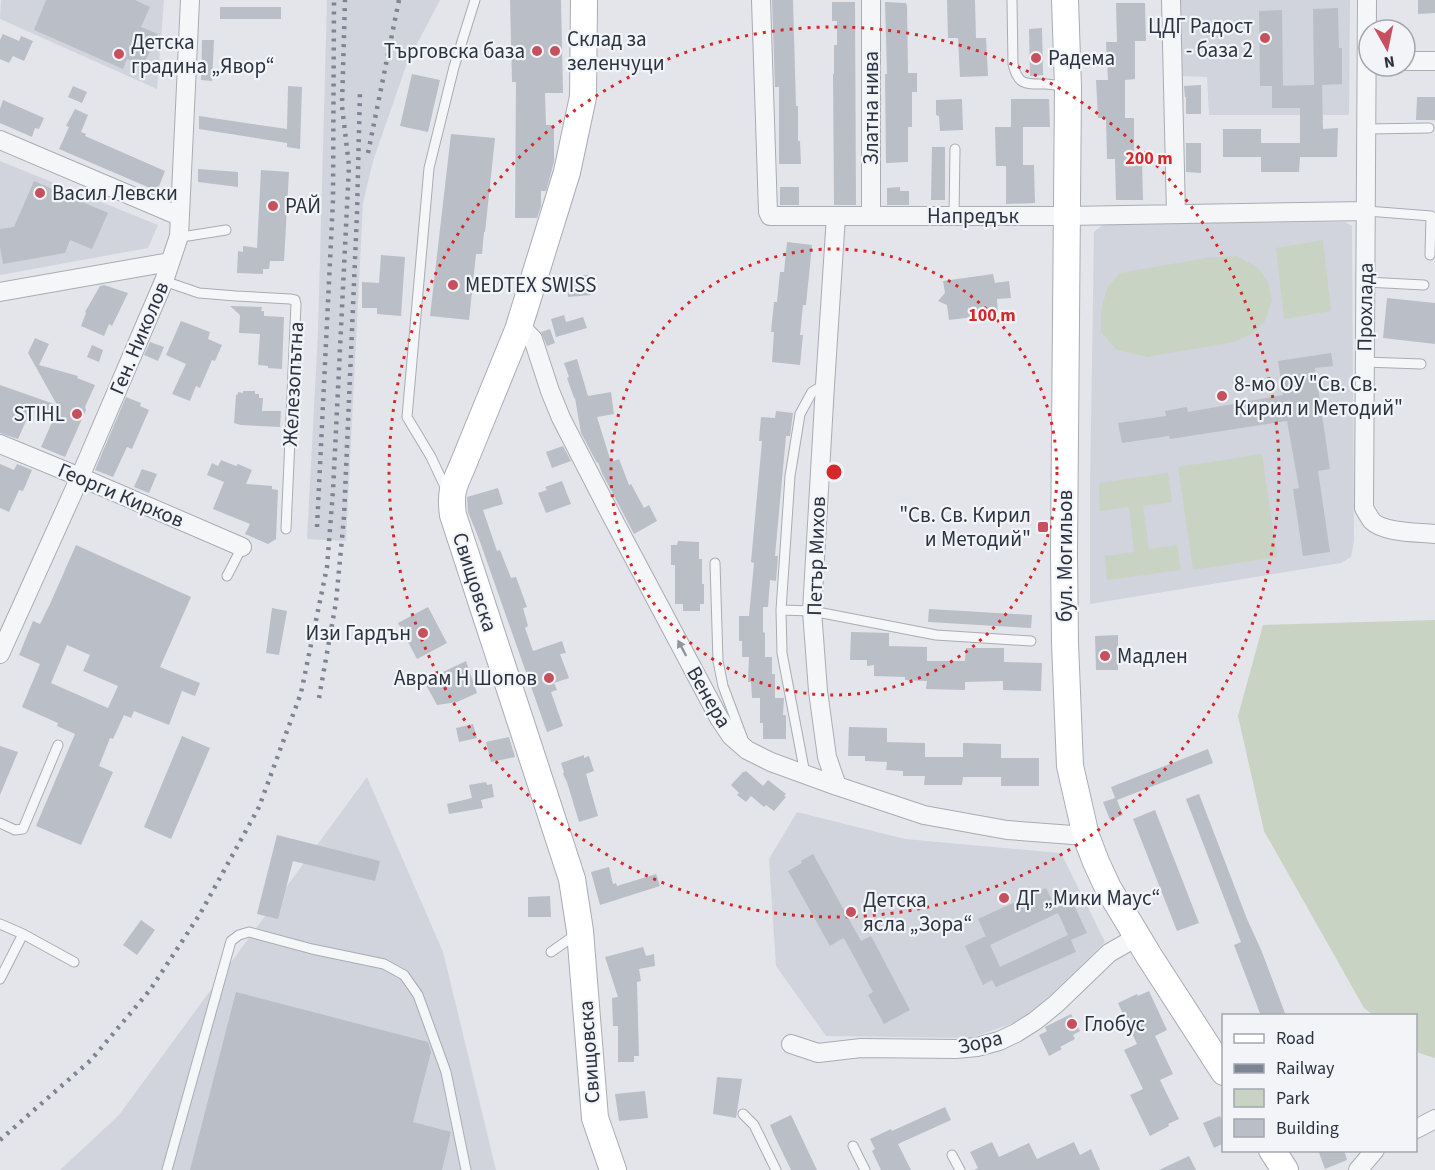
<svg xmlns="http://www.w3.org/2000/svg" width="1435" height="1170" font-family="'Source Sans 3',sans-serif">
	<rect width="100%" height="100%" fill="#e3e5ea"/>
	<!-- built -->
	<path fill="#d1d4dc" d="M1 0H164L157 89 0 19Z
		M327 0H440L407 63 373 161 363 203 346 541 307 539 318 332Z
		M1179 0H1350L1349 115H1209L1207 77 1181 76Z
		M0 161 158 225 148 248 0 275Z
		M1345 222 1352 226V237L1354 541 1351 557 1341 563 1090 604V489L1094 232 1104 224Z
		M367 777 443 952 496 1170H60L119 1115Z
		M797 812 905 839 1061 853 1105 942 1027 1018 971 1038 826 1036 776 966 769 859Z"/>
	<!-- green -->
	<path fill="#c8d3c4" d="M1323 240 1331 311 1284 319 1276 248Z
		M1237 256 1257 267 1268 282 1272 300 1265 321 1252 334 1233 342 1147 357 1117 350 1101 332V311L1107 288 1120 273 1206 258Z
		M1262 454 1277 557 1193 570 1178 467Z
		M1168 473 1172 502 1143 506 1149 549 1177 545 1181 570 1107 580 1105 556 1134 552 1129 507 1100 511 1099 483Z
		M1435 620V1058L1419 1053 1416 1049V1016L1373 1015 1364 1008 1264 831 1238 716 1263 625Z"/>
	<!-- building -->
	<path fill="#babec7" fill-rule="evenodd" d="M46 0H135L150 7 141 27 158 34 143 66 127 59 123 69 34 30Z
		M510 0H561L563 93H545L546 125H554V162L546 191H541V206L537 218H515L516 82H512Z
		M772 0H793L796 106H798V141H800L801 164H779V87H775Z
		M947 0H975L976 38H986L988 76 960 77 958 38H948Z
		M1418 0H1435V13L1418 14Z
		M832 2H855L856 205H834L833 74H834V45H837V21H832Z
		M885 2 906 3 907 6 908 73H917V92H912V127H908V162L886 163 885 74H887Z
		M1116 3H1145L1146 41H1135V79L1125 80V118H1134V159H1142L1143 200H1116L1115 159H1107L1106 118H1098L1096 80H1108L1106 42H1117Z
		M220 7H281V19H220Z
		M1338 8 1339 48H1342V84L1322 85 1323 129 1338 128 1337 157H1300L1299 172H1261V157H1223V129H1261V143H1300V108H1272V86L1314 85 1313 9Z
		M1282 10 1283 86H1260L1259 11Z
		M1042 28 1043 75 1030 76 1029 29Z
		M3 34 19 41 21 36 33 41 24 61 13 56 9 63 0 59V40Z
		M202 40H214L212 81 201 80Z
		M412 74 440 80 428 132 400 126Z
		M1201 85V114H1186V97H1185L1184 86Z
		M73 86 87 92 82 103 68 97Z
		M288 86 302 87 300 149 287 147V143L199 129V116L287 129Z
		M1417 97H1435V120H1416Z
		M962 99 963 130 940 131 939 116 936 115V100Z
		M1011 99H1049L1050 127H1023V165H1034L1035 203 1006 204V166H996L995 127H1011Z
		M3 100 44 118 39 129 35 128 32 137 0 123V109Z
		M75 109 88 115 81 132 86 134 85 136 165 171 157 191 59 149 69 127 66 126Z
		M451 134 495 138 485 232H484L482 254H476L469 320 430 316Z
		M1186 143H1201V173L1186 172Z
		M932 147H945V200H931Z
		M198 169 238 172V187L198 182Z
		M261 170 289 172 284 261H270L269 269H263V274L237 273 238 251 243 252V246L257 248Z
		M34 181 108 213 92 249 70 240 65 253 3 264 0 247V229L14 227Z
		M780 187H799V205H780Z
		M900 187V191H909V205H887V188Z
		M787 242 812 245 806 305H803L800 335H803L800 365 772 362 774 332H771L774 302H777L780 272H784Z
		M381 255 405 257 401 316 377 314V308H362V282L379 283Z
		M993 274 995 283 1009 281 1011 298 997 299 998 314 949 320 947 305 938 301 945 293 943 281Z
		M589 275 591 295 568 297 567 277Z
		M104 285 128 293 112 326 109 324 104 336 81 326 86 313 85 312 100 286Z
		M1387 298 1435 303V344L1383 338Z
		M230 306 262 307 261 311H264V316L284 317 282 369 268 368V366L258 365 260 334 239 333 240 315Z
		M564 315 566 322 583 317 587 328 556 337 551 319Z
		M181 321 210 332 208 339 222 345 215 361 212 360 200 388 196 386 190 401 172 394 186 364 166 355Z
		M550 329 555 343 547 346 541 332Z
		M35 338 49 344 39 365 78 376 77 378 95 385 85 407 86 410 65 457 41 447 54 418 33 405 18 439 0 433V385L57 405 28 353Z
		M150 342 164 347 158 361 144 355Z
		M92 345 103 350 99 362 87 357Z
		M1331 353 1333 366 1315 368 1330 469 1318 471 1330 552 1303 556 1293 489 1299 488 1287 421 1170 439 1169 436 1122 443 1118 423 1166 416 1165 411 1187 407 1188 412 1283 395 1278 361Z
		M577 359 588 396 611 392 614 414 597 417 611 462 619 459 629 485 631 484 644 508 649 505 657 521 634 534 602 473 598 462 597 463 581 433 575 398H574L567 378 569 377 564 363Z
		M243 391H255V394H259V398H263L262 411H281L280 427 241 425 234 423 236 395 238 394V392L243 393Z
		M126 397 141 403 140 406 149 410 132 449 127 447 113 477 95 470Z
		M776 411 793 413 790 436H786L775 556H778L776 581 770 580 768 607H763V632L765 633V657H772V674H775V698H784L783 715H786V739H763V723H760V698H752L751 682H748L749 657H742V641H739V616H749L754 563 751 562 762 441H759L761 417 775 418Z
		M563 446 571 461 552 468 546 452Z
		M221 460 236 466 238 464 252 470 246 484 272 486V489L278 490 276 539 268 544 245 534 250 524 213 509 224 482 207 475 212 463 218 466Z
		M0 464 14 470 17 464 32 470 23 491 19 490 9 512 0 508Z
		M142 469 157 474 149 493 134 487Z
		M562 481 571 504 546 513 538 493 547 490 545 487Z
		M498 488 503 504 483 510 497 551 500 550 511 578 516 577 527 607 523 608 528 626 525 628 533 651 562 641 566 653 560 654 569 678 554 683 557 690 551 692 563 726 547 732 479 539 468 512 467 497Z
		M678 541 699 542V559H702V584H704V604H700V611H683V604H675V565H671V545H677Z
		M76 545 191 597 160 667 200 683 195 696 182 691 169 725 134 711 131 718 124 715 113 739 110 738 99 766 113 772 81 845 36 826 75 734 57 726 58 723 22 707 40 664 19 655 33 621 40 624 50 604ZM67 645 90 655 83 671 118 686 108 708 51 683Z
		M428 607 447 643 417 659 398 623Z
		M272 608 287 611 279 655 266 653Z
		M929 609 1032 615 1031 628 928 622Z
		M851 632 889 633V646L927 647V661H965L966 648H1004V662L1042 663 1041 691 1003 690V681L965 682V690L926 689 927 681 905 680V677L874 676V665L867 666V660H850Z
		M1118 635V670H1096L1095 636Z
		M466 661 477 693 457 702 437 705 424 681Z
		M473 724 477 738 459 742 456 728Z
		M849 727 887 728V742L925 743V757H963V743L1001 744V758H1039V786H1001V777H963L962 785H924L925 776H903V771L886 770 887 762 865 761V756H848Z
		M182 736 210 748 171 839 144 827Z
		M509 737 515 757 491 762 486 742Z
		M0 746 18 752 0 795Z
		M1208 749 1213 763 1117 800 1123 815 1110 820 1103 802 1115 798 1111 787Z
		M584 755V758L589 756 594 771 586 774 598 816 579 822 567 782 563 774 564 772 561 763Z
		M746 771 763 786 768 780 786 794 784 796 786 797 774 811 766 805 764 807 751 796 746 802 737 795 739 793 731 785 743 772H744Z
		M486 782 487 785 492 784 494 797 481 800 483 808 449 814 447 804 472 798 469 785Z
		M1199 794 1247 919 1262 952 1286 1016H1261L1234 945 1241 942 1186 799Z
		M1155 810 1199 923 1177 931 1133 819Z
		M277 835 380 861 375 881 293 861 278 919 257 914Z
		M813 854 861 941 871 936 910 1010 884 1024 868 995 873 992 845 940 843 938 830 946 788 871 802 863 801 861Z
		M609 867 613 884 616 883 617 886 656 874 660 886 600 905 591 872Z
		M1046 888 1056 908 1072 901 1087 933 1071 940 1076 952 996 987 992 980 983 985 965 946 986 936 987 939 978 919ZM1058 913 1068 935 1000 967 990 945Z
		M550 896 551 917H528V897Z
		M141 920 155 930 137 955 123 945Z
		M643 947 646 956 654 954 655 966 639 969 641 981 637 982 639 1056H634V1062H618V1026H613L612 998 618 997 605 957Z
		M1149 991 1167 1030 1155 1036 1173 1074 1160 1080 1179 1119 1168 1124 1169 1126 1150 1136 1130 1095 1143 1089 1124 1050 1137 1044 1118 1003 1137 994 1138 996Z
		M236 992 428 1042 431 1052 413 1122 451 1132 442 1170H190Z
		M1071 1014 1080 1031 1073 1035 1075 1039 1060 1047 1062 1049 1049 1056 1039 1035 1047 1031 1045 1027Z
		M717 1077 742 1079 736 1118 713 1114Z
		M645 1091 648 1118 619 1121 615 1094Z
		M945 1107 951 1120 898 1144 911 1170H881L872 1151 875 1149 870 1139 891 1129 892 1131Z
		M791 1115 808 1151 817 1170H791L775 1137 770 1125Z
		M1220 1116 1224 1124V1143L1214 1148 1203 1123Z
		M992 1142 999 1157 1029 1143 1037 1159 1074 1142 1080 1155 1091 1149 1100 1170H974L978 1168 970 1152Z
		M1318 1150H1344L1347 1160 1325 1169Z
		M1189 1156 1196 1170H1159Z"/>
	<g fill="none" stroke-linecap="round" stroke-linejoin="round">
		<defs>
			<path id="lane" d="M1012 0 1013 64C1018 86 1026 84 1046 84 1052 84 1059 86 1066 87
				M1367 129 1429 128
				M1367 211 1431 216 1430 255
				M954 216 955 149
				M179 236H188L226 230
				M164 281 199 293 236 296 290 299 295 300 296 304 286 529
				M1366 282 1424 285
				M1365 362 1421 364
				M447 491 431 457 407 417 429 168 454 67 475 0
				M715 563 718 661 723 686 744 742
				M227 576 242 547
				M781 610 812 611 936 635 1031 641
				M805 774 782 653 781 610 790 476 800 414 812 392 824 385
				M0 823 15 830 23 829 58 745
				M0 924 23 934 74 962
				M551 952 578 933
				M0 979 23 934
				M743 1114 754 1125 776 1170
				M853 1146 865 1170
				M952 1155 960 1170
				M167 1170 231 941 239 935 249 932 312 949 384 964 404 975 418 995 446 1072 466 1170"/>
			<path id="street" d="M761 0 768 212 770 216H1067L1367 211
				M871 0V216
				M1171 0 1176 214
				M1367 0 1364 508C1367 513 1369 517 1372 521 1384 533 1418 532 1435 534
				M1405 61H1435
				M0 140 179 216
				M836 216 825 385 812 611 818 691 827 757 837 786
				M0 292 170 262
				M518 330 527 333 533 339 550 391 561 418 611 515 719 718 731 736 747 750 771 762 837 786 924 815 1007 830 1086 836
				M0 444 80 477 242 547
				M0 654 80 477 164 281 179 236 190 0
				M791 1044 818 1053 861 1048 956 1049 977 1047 999 1041 1016 1033 1035 1021 1056 1004 1109 953 1137 937
				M1416 1129 1435 1119
				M1358 1170 1375 1150"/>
			<path id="secondary" d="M584 0 583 97 567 172 518 330 462 467C453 487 450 493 453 515L572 879 580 931 595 1118 613 1170
				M1065 0 1068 87 1064 552 1065 643 1070 766 1086 836 1096 862 1108 888 1149 956 1224 1072
				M1272 1150 1285 1170"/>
		</defs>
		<!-- lane casing -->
		<use href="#lane" stroke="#a8acb4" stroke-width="11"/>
		<!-- street casing -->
		<use href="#street" stroke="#a8acb4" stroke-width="20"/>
		<!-- secondary casing -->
		<use href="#secondary" stroke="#a8acb4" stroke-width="28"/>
		<!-- lane -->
		<use href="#lane" stroke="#f5f6f8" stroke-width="9"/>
		<!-- street -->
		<use href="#street" stroke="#f5f6f8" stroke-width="18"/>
		<!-- secondary -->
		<use href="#secondary" stroke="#fff" stroke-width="26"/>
		<!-- rail -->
		<path stroke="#7d8493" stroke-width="4.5" stroke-dasharray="3 6" stroke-linecap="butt" d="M368 153 399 0
			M317 527 333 200 334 0
			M319 698 336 602 344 517 357 213 360 90
			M0 1140 91 1060 150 990 200 914 259 807 301 693 327 567 333 491 349 166 342 106 345 0"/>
	</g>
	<!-- one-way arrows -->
	<defs><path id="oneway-solid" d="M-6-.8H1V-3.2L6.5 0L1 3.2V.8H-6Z" transform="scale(1.5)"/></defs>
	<use fill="#90949c" href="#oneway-solid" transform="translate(682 648) rotate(-118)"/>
	<!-- distance rings -->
	<g fill="none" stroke="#d62828" stroke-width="3" stroke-dasharray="3 6">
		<circle cx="834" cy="472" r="223"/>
		<circle cx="834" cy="472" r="445"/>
	</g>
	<!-- markers -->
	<g fill="#c7505e" stroke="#f2f4f7" stroke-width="2">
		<circle cx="1265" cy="38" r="6"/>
		<circle cx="537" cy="51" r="6"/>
		<circle cx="555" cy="51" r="6"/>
		<circle cx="119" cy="54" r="6"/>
		<circle cx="1036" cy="58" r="6"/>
		<circle cx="40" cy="193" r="6"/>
		<circle cx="273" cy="206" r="6"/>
		<circle cx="453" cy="285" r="6"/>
		<circle cx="1222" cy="396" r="6"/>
		<circle cx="77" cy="414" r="6"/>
		<rect x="1037" y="521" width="12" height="12" rx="3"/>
		<circle cx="423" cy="633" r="6"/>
		<circle cx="1105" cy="656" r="6"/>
		<circle cx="549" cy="678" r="6"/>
		<circle cx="1004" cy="898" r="6"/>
		<circle cx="851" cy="912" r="6"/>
		<circle cx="1072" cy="1024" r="6"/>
	</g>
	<g text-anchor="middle" stroke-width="4.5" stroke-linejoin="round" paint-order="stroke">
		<!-- poi labels -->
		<g font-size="21" fill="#2b3341" stroke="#f2f4f7" text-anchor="start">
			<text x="1253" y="33" text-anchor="end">ЦДГ Радост<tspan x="1253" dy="24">- база 2</tspan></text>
			<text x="567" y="46">Склад за<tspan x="567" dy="24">зеленчуци</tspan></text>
			<text x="131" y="49">Детска<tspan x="131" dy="24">градина „Явор“</tspan></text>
			<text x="525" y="58" text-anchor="end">Търговска база</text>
			<text x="1048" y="65">Радема</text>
			<text x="52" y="200">Васил Левски</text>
			<text x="285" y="213">РАЙ</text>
			<text x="465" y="292">MEDTEX SWISS</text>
			<text x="1234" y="391">8-мо ОУ "Св. Св.<tspan x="1234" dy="24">Кирил и Методий"</tspan></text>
			<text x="65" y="421" text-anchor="end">STIHL</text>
			<text x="1031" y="522" text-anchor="end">"Св. Св. Кирил<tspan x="1031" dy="24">и Методий"</tspan></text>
			<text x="411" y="640" text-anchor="end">Изи Гардън</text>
			<text x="1117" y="663">Мадлен</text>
			<text x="537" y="685" text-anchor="end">Аврам Н Шопов</text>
			<text x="1016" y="905">ДГ „Мики Маус“</text>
			<text x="863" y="907">Детска<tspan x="863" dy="24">ясла „Зора“</tspan></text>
			<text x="1084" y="1031">Глобус</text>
		</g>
		<!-- street labels -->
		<g font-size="21" fill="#2b3341" stroke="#f2f4f7">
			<text transform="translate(871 108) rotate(-90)" y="7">Златна нива</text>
			<text x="973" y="223">Напредък</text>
			<text transform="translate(1365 307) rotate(-89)" y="7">Прохлада</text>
			<text transform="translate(139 338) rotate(-67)" y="7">Ген. Николов</text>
			<text transform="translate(293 384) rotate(-87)" y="7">Железопътна</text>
			<text transform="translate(121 495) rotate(23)" y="7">Георги Кирков</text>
			<text transform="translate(816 556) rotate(-88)" y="7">Петър Михов</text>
			<text transform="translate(1065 556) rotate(-90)" y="7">бул. Могильов</text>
			<text transform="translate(475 582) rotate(72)" y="7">Свищовска</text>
			<text transform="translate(709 697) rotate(60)" y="7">Венера</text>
			<text transform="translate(980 1042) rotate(-13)" y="7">Зора</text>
			<text transform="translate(589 1052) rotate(-94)" y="7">Свищовска</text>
		</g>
	</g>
	<circle cx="834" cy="472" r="9" fill="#d62828" stroke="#f2f4f7" stroke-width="3"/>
	<g font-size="18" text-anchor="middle" font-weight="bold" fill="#d62828" stroke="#f2f4f7" stroke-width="4.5" stroke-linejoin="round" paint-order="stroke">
		<text x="1149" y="164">200 m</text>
		<text x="992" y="321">100 m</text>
	</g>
	<!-- legend -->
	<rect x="1222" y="1014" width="195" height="138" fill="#f2f4f7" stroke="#a2a7ae" stroke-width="1.5"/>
	<rect x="1234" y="1034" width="30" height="9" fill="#ffffff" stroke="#a2a7ae" stroke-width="1.5"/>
	<text x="1276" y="1044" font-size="18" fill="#2b3341">Road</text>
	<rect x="1234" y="1064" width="30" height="9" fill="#7d8493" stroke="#a2a7ae" stroke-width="1.5"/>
	<text x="1276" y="1074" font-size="18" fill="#2b3341">Railway</text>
	<rect x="1234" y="1089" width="30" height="18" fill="#c8d3c4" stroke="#a2a7ae" stroke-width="1.5"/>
	<text x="1276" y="1104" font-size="18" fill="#2b3341">Park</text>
	<rect x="1234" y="1119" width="30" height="18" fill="#babec7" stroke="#a2a7ae" stroke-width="1.5"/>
	<text x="1276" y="1134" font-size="18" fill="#2b3341">Building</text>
	<!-- north arrow -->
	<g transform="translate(1387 48) rotate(171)"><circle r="28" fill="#f2f4f7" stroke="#a2a7ae" stroke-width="1.5"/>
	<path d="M0-4.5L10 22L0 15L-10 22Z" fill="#c7505e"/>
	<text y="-9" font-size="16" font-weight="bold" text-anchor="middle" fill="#2b3341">N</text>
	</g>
</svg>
